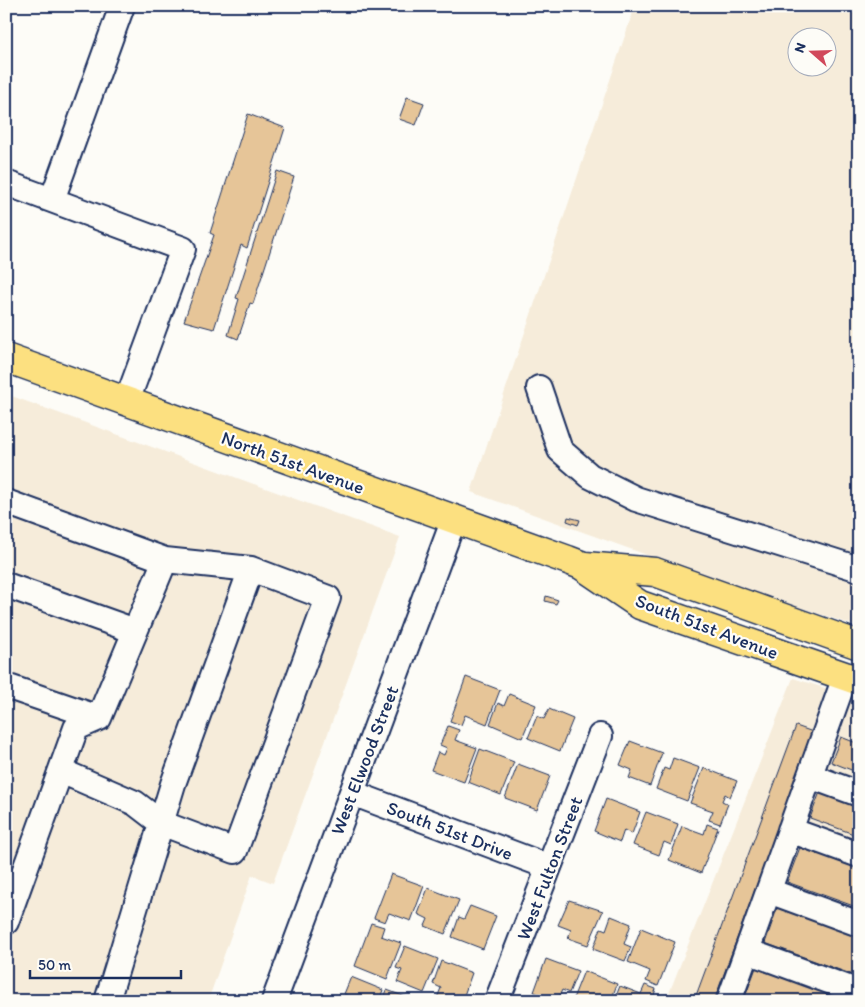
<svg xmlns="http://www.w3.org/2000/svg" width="865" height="1007" font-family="Itim,sans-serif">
	<rect width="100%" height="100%" fill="#fdfcf7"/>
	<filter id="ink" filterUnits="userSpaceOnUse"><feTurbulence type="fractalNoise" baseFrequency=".02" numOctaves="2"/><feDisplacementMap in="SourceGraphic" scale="10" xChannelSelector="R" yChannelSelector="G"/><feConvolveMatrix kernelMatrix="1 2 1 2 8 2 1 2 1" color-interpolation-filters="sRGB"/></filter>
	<g filter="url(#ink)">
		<!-- built -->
		<path fill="#f6ecda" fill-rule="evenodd" d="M635 6H859V627L725 583 471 492ZM798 38H828V68H798Z
			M6 394 400 537 273 883 252 875 208 1001H6Z
			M793 678 859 699V1001H666Z"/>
		<!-- building -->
		<path fill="#e6c598" stroke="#1b2f5e" d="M407 97 424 103 416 125 399 119Z
			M248 114 285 128 247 248 241 245 214 329 184 321 214 235 210 233Z
			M277 171 294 177 253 304 250 303 238 339 228 335 239 299 236 298Z
			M568 517 580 520 578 525 567 521Z
			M546 596 558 600 556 604 545 601Z
			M466 677 500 690 487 724 465 715 461 725 450 721Z
			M509 694 536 705 522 738 490 724 498 703 504 706Z
			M549 709 573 719 560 751 528 738 537 716 544 719Z
			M448 726 459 730 455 740 477 748 464 782 431 770 438 752 444 755 447 748 440 745Z
			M796 726 813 732 714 1001H694Z
			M841 737 859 744V773L831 762Z
			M630 741 662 753 650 786 629 778 632 770 620 765Z
			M480 749 514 762 501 795 468 782Z
			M673 758 700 768 687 801 656 789 664 768 669 770Z
			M518 764 550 776 537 810 505 798Z
			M704 768 737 781 730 797 725 794 722 801 728 804 720 824 709 820 713 811 690 803Z
			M820 792 859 806V836L810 818Z
			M606 799 640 812 632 834 624 830 620 842 594 831Z
			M646 812 678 824 671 845 664 842 659 855 633 845Z
			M707 824 718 828 701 873 669 860 682 826 704 834Z
			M802 842 859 863V908L787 882Z
			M391 874 424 886 411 921 389 913 385 922 374 918Z
			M428 888 459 900 445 934 425 926 428 919 418 914Z
			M569 900 603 911 588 945 568 938 571 930 558 925Z
			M779 903 859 932V977L765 943Z
			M470 906 496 916 483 949 452 937 459 917 464 919Z
			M611 916 631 924 624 944 631 947 625 961 593 949 601 928 606 930Z
			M371 923 384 927 381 936 401 943 387 979 355 966Z
			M641 928 675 942 658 986 646 981 650 971 628 962Z
			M405 946 438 959 424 993 397 982 402 970 396 968Z
			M546 959 578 971 569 993 562 990 557 1001 534 992Z
			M441 961 472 973 462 1001H444L437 998 441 988 433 984Z
			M757 965 856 1001H757L745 997Z
			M584 971 617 984 611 1001H572Z
			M351 977 383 990 379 1001H347L349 996 344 994Z
			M645 985 656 989 652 1001H614L620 986 641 994Z
			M387 990 416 1001H383Z"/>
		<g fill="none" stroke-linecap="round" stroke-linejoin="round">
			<defs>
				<path id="minor" d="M6 183 183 249 127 401
					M52 200 122 6
					M539 388 560 450 590 476 636 499 859 569
					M6 502 165 560 99 718 76 728 6 922
					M6 585 135 631
					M6 686 99 718
					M61 771 135 803 161 823 235 851 328 598 251 569
					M810 776 859 794
					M352 793 549 867
					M790 830 859 855
					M769 891 859 924
					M747 951 859 992
					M107 1001 173 784 251 569 165 560
					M274 1001 454 519
					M497 1001 600 736
					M729 1001 845 677"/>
				<path id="major" d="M6 358 568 560 581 565 640 605 859 681
					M585 566 655 572 859 645"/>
			</defs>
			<!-- minor casing -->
			<use href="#minor" stroke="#1b2f5e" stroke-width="28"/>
			<!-- major casing -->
			<use href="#major" stroke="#1b2f5e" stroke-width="31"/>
			<!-- minor -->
			<use href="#minor" stroke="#fdfcf7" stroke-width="24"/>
			<!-- major -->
			<use href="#major" stroke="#fce080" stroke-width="28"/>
		</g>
	</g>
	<g text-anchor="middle" stroke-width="4.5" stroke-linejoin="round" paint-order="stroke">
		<!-- street labels -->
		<g font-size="19" fill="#1b2f5e" stroke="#fdfcf7">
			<text transform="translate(293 462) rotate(20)" y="7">North 51st Avenue</text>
			<text transform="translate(707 626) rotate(21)" y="7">South 51st Avenue</text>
			<text transform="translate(364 760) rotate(-69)" y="7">West Elwood Street</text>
			<text transform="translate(450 830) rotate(21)" y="7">South 51st Drive</text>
			<text transform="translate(549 868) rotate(-69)" y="7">West Fulton Street</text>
		</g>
	</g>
	<!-- margin -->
	<rect width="865" height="1007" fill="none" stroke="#fdfcf7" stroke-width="25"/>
	<rect x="12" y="12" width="840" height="982" fill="none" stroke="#1b2f5e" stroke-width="2" filter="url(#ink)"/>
	<!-- north arrow -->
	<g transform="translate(812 52) rotate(290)"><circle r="24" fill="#fdfcf7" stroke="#a3aaba"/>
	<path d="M0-4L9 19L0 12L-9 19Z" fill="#d1495b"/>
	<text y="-8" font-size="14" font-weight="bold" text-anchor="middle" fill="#1b2f5e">N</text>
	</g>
	<!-- scale -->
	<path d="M30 970v8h151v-8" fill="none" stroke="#1b2f5e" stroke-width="2.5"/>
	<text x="38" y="970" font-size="15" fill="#1b2f5e" stroke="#fdfcf7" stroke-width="4" paint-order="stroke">50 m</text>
</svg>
